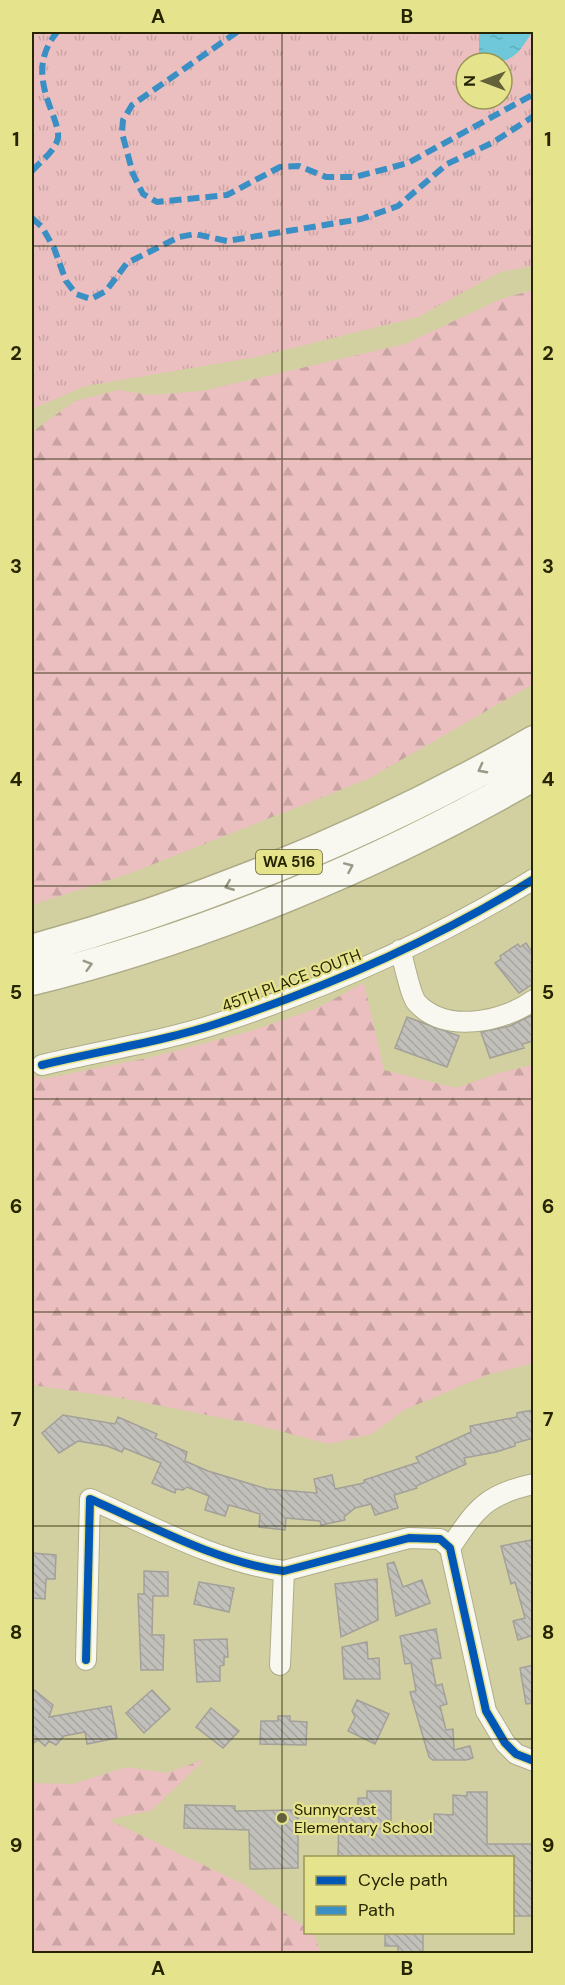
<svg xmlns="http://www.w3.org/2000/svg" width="565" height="1985" font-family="'DM Sans',sans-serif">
	<defs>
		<pattern id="grass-tufts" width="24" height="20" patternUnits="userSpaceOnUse" patternTransform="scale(1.5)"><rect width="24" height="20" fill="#ebbfc0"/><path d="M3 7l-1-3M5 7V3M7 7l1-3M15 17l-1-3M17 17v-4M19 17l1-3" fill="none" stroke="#caa4a3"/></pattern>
		<pattern id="forest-firs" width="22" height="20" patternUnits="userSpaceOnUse" patternTransform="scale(1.5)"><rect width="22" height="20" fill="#ebbfc0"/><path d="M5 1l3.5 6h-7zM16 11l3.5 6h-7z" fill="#caa4a3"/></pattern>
		<pattern id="water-ripples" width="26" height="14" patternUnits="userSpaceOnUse" patternTransform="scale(1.5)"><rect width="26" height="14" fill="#6ec8da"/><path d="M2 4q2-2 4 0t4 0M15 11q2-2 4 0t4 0" fill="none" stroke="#5facb9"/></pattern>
		<pattern id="building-back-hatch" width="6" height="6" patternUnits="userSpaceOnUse" patternTransform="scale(1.5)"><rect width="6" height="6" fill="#c2c0bb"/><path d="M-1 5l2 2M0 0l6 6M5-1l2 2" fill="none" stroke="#a7a59f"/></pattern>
	</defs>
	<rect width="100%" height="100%" fill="#d2d0a1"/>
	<!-- grass -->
	<path fill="url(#grass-tufts)" fill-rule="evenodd" d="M32 32H533V266L500 272 418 317 256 357 86 386 32 409ZM466 63H502V99H466Z"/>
	<!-- forest -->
	<path fill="url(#forest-firs)" d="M533 290V684L368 779 131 873 32 905V432L75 401 118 390 151 395 202 391 405 344 501 299Z
		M364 983 384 1070 456 1088 496 1074 533 1065V1366L530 1364 487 1375 404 1410 372 1434 329 1444 253 1424 121 1398 32 1385V1076L43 1079 148 1058 248 1032 315 1009Z
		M205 1759 152 1810 109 1820 243 1884 305 1927 306 1932 314 1933 320 1953H32V1783L73 1784 127 1767 167 1773Z"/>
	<!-- water -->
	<path fill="url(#water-ripples)" d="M479 32H532C519 53 513 63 486 63L479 55Z"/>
	<!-- building -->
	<path fill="url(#building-back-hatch)" stroke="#a2a098" stroke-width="1.5" d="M526 943 534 955V983L519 993 495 963 501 959 500 956 518 944 520 947Z
		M534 1014V1041L522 1044 524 1048 490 1058 481 1032 510 1026Z
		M407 1017 459 1036 447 1067 395 1048Z
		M534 1410V1438L515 1443V1446L496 1452 464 1458 466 1464 416 1486 417 1488 394 1495 398 1508 375 1515 371 1504 355 1508 344 1517 345 1520 321 1525 320 1521 286 1518 285 1530 259 1527 260 1514 229 1505 225 1516 205 1510 209 1496 187 1487 183 1490 176 1489 175 1493 152 1483 161 1463 124 1448 122 1452 107 1446 78 1441 59 1453 42 1433 63 1415 115 1424 118 1417 157 1434 155 1438 187 1452 185 1461 208 1471 267 1489 317 1493 314 1479 332 1475 335 1489 364 1483V1480L419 1462 416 1457 471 1432 470 1426 517 1417V1413Z
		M531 1540 534 1550V1635L518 1640 513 1621 525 1618 515 1582 511 1584 501 1546Z
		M32 1553 56 1555 55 1579H46L45 1599 32 1598Z
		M394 1562 403 1587 422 1580 430 1603 396 1616 387 1564Z
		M144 1571 168 1572V1596H153L152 1635H164L163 1670H141L138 1594H144Z
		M377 1579 378 1620 341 1637 335 1584Z
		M199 1582 234 1588 229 1612 194 1604Z
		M436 1629 441 1658 431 1659 436 1686 442 1684 447 1704 440 1706 446 1730 453 1729 454 1750 470 1746 473 1758 466 1760H433L429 1757 410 1692 416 1691 411 1663 405 1664 400 1636Z
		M227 1639 228 1657H224V1665L220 1666V1681L197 1682 194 1640Z
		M367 1642 368 1659 379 1658 380 1679H344L342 1647Z
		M534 1665V1703L526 1704 520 1668Z
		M32 1688 53 1705 49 1717 111 1706 117 1738 87 1744 85 1732 64 1736 56 1745 49 1741 45 1746 38 1740 32 1744Z
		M152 1690 170 1709 144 1733 126 1713Z
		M357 1700 389 1714 375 1744 348 1731 355 1717 352 1711Z
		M211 1708 239 1731 223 1748 196 1727Z
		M278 1716H290V1721L307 1722 306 1745 260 1744 261 1721H278Z
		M367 1791H391V1824L434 1825V1814L453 1815V1795L467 1796V1792H487V1844H534V1916H513V1857H338L339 1815H358V1798H367Z
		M185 1805 235 1806V1811L298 1810V1868L250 1869 249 1830 184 1828Z
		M385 1932H423V1953H398V1946H385Z"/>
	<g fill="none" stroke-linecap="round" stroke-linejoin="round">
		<defs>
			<path id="minor" d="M400 950C404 961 410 995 417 1003 446 1034 503 1022 534 1000
				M42 1065C99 1051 165 1041 219 1023 328 987 436 939 534 879
				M450 1548 486 1711 505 1743 516 1754 534 1761
				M450 1548C476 1509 486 1494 534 1484
				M86 1660 90 1499C152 1526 216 1562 284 1571L409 1538 440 1539 450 1548
				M280 1665 284 1571"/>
			<path id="highway" d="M32 950C207 901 376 832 534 741
				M32 980C203 938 381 864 534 775"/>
		</defs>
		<!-- minor casing -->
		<use href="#minor" stroke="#aeac87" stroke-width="22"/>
		<!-- highway casing -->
		<use href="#highway" stroke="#aeac87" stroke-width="33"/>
		<!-- minor -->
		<use href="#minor" stroke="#f8f8f1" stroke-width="20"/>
		<!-- highway -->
		<use href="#highway" stroke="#f8f8f1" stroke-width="30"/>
		<!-- quiet -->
		<path stroke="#3a8fc4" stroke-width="6" stroke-dasharray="12 6" stroke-linecap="butt" d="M237 32 132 105 123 120 122 133 133 174 143 194 157 202 227 195 280 167 299 166 326 177H355L408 163 534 94
			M32 171C40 162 55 151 58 138 59 131 55 121 53 115 41 85 35 59 57 32
			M32 218 42 227 54 248 66 281 76 294 91 299 106 291 127 263 179 237 195 234 227 241 361 219 398 206 447 164 492 143 534 116"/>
		<defs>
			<path id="cycleway" d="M42 1065C99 1051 165 1041 219 1023 328 987 436 939 534 879
				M86 1660 90 1499C152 1526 216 1562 284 1571L409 1538 440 1539 450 1548 486 1711 505 1743 516 1754 534 1761"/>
		</defs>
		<!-- cycleway casing -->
		<use href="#cycleway" stroke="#e6e38d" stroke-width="11"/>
		<!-- cycleway -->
		<use href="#cycleway" stroke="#0057b8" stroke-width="8"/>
	</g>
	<!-- one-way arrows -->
	<defs><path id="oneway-chevron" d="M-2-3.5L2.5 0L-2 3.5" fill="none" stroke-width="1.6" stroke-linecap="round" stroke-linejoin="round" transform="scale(1.5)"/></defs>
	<g stroke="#9a9985">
		<use href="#oneway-chevron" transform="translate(482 769) rotate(152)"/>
		<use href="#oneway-chevron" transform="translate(349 867) rotate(-24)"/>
		<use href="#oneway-chevron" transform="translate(229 886) rotate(158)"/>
		<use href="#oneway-chevron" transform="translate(88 965) rotate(-16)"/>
	</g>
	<!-- grid -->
	<path fill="none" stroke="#272501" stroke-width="1.5" stroke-opacity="0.55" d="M282 32V1954M32 246H534M32 459H534M32 673H534M32 886H534M32 1099H534M32 1312H534M32 1526H534M32 1739H534"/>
	<!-- markers -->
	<circle fill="#636139" stroke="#e6e38d" stroke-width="2" cx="282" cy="1818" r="6"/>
	<g text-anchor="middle" stroke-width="4.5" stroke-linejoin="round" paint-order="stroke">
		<!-- shield labels -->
		<rect fill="#e6e38d" stroke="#605e2b" stroke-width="1.5" x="256" y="850" width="66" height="24" rx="4.5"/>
		<g font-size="15" font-weight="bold" fill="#272501">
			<text x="289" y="867">WA 516</text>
		</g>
		<!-- street labels -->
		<g font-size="16" fill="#272501" stroke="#e6e38d">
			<text transform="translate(291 980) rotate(-21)" y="6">45TH PLACE SOUTH</text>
		</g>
		<!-- poi labels -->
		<g font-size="16" fill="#272501" stroke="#e6e38d" text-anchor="start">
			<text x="294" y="1815">Sunnycrest<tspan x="294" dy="18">Elementary School</tspan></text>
		</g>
	</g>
	<!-- border -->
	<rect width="565" height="1985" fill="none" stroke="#e6e38d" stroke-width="66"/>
	<!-- legend -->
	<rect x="304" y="1856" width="210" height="78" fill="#e6e38d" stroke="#9a9755" stroke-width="1.5"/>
	<rect x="316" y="1876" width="30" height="9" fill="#0057b8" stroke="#9a9755" stroke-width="1.5"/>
	<text x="358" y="1886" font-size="18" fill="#272501">Cycle path</text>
	<rect x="316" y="1906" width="30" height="9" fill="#3a8fc4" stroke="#9a9755" stroke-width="1.5"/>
	<text x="358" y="1916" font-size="18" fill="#272501">Path</text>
	<!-- north arrow -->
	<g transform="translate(484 81) rotate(270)"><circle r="28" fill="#e6e38d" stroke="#9a9755" stroke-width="1.5"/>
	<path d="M0-4.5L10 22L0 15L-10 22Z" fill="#636139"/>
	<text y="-9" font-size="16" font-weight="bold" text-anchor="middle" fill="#272501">N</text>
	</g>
	<rect x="33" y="33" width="499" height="1919" fill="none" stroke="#272501" stroke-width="2"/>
	<g font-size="20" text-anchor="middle" font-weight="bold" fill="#272501">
		<text x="158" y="23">A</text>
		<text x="407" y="23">B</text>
		<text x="16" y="146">1</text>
		<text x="548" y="146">1</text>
		<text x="16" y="360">2</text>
		<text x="548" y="360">2</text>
		<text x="16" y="573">3</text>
		<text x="548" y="573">3</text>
		<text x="16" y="786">4</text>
		<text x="548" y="786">4</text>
		<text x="16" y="999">5</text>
		<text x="548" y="999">5</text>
		<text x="16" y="1213">6</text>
		<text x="548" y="1213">6</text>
		<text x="16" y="1426">7</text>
		<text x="548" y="1426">7</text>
		<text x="16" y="1639">8</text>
		<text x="548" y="1639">8</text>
		<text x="16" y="1852">9</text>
		<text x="548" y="1852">9</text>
		<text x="158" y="1975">A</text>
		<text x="407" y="1975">B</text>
	</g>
</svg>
